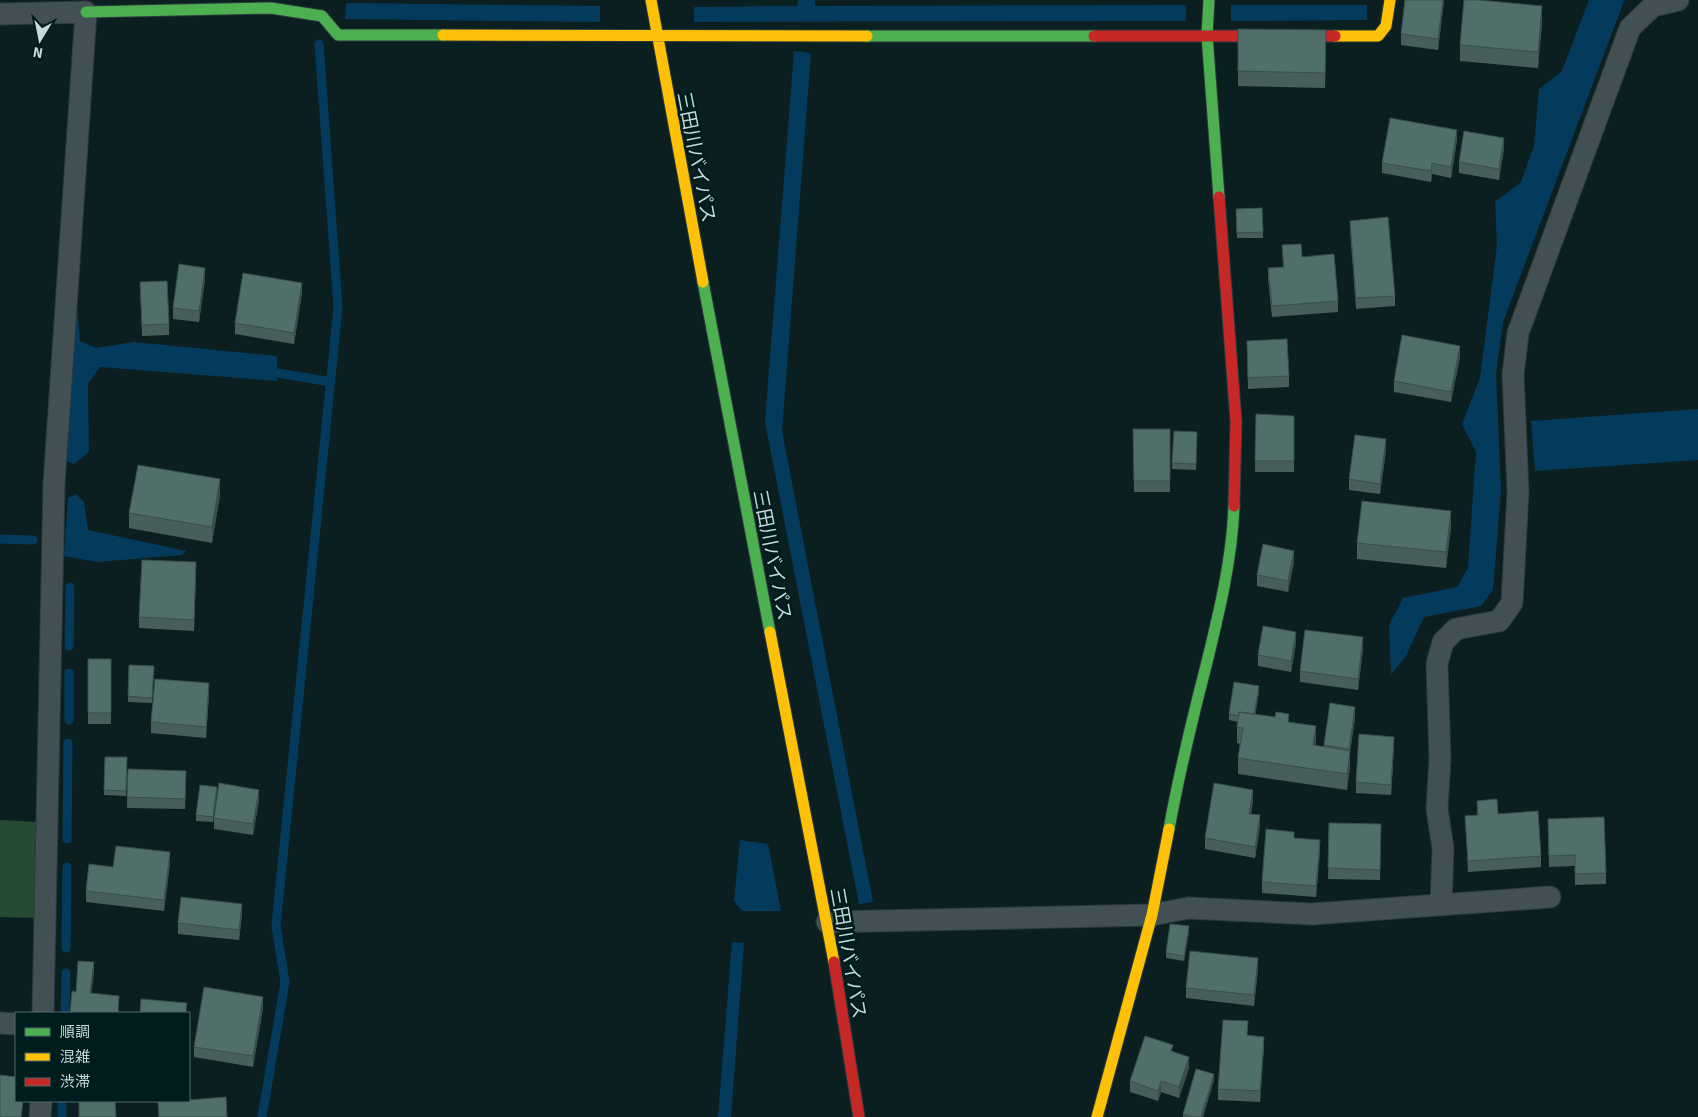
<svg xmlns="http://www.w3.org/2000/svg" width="1698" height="1117" font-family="Signika,'Noto Sans JP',sans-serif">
	<rect width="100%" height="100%" fill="#0c1f20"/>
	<!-- green -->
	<path fill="#254b33" d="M0 820 37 822V918L0 917Z"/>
	<!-- water -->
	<path fill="#043b5d" d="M798 0H815V6L1186 5V21L694 22V7L797 6Z
		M1589 0H1625L1624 1 1503 322 1496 374 1501 491 1493 590 1481 606 1424 617 1406 656 1391 675 1389 625 1403 598 1457 587 1468 568 1476 452 1462 424 1480 378 1497 246 1495 202 1521 182 1534 146 1539 89 1562 71Z
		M346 3 600 6V22L345 19Z
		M1231 5H1367V20L1231 21Z
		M794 51 811 53 782 431 873 902 859 904 765 422Z
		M71 307 77 308 80 341 96 348 134 342 277 356V381L100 367 88 384 89 452 74 464 65 461Z
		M1698 409V460L1535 471 1531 421Z
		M76 494 84 502 88 530 186 551 182 555 97 562 64 556 68 498Z
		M740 840 768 844 781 911H742L734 901Z
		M732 942 744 943 731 1117H718Z"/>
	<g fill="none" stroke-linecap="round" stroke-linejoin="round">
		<!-- stream -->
		<path stroke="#043b5d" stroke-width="9" d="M277 373 331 382
			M0 539 33 540
			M69 646 70 587
			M69 720V673
			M67 839 68 743
			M66 948 67 867
			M65 1013 66 973
			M62 1117V1101
			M262 1117 285 982 276 926 338 307 319 44"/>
		<defs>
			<path id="street" d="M0 14 86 12 54 484 43 1013
				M1441 905 1443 848 1437 809 1440 759 1437 664 1443 642 1456 629 1499 621 1512 603 1518 492 1513 374 1518 333 1630 28 1653 6 1678 0
				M827 922 1152 915 1188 908 1312 914 1550 897
				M0 1023 16 1024
				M40 1117 41 1101"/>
			<path id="fast" d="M1209 0 1207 35 1219 197
				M86 12 271 8 322 16 338 35H443
				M867 36H1094
				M703 282 770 632
				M1169 829C1179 774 1192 720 1206 666 1219 613 1232 560 1234 506"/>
			<path id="slow" d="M651 0 703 282
				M443 35 867 36
				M1335 36H1378L1386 26 1390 0
				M770 632 834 962
				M1097 1117 1152 915 1169 829"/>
			<path id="jam" d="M1094 36H1335
				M1219 197 1236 421 1234 506
				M834 962 859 1117"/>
		</defs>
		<!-- street casing -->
		<use href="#street" stroke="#2b3b3c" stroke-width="23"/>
		<!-- fast casing -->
		<use href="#fast" stroke="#2b3b3c" stroke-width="13"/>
		<!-- slow casing -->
		<use href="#slow" stroke="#2b3b3c" stroke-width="13"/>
		<!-- jam casing -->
		<use href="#jam" stroke="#2b3b3c" stroke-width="13"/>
		<!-- street -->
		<use href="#street" stroke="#425054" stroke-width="21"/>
		<!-- fast -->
		<use href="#fast" stroke="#4caf50" stroke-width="11"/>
		<!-- slow -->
		<use href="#slow" stroke="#ffc107" stroke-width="11"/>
		<!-- jam -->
		<use href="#jam" stroke="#c62828" stroke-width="11"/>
	</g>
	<!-- wall -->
	<path fill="#465f5b" d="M1405 0H1444L1438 50 1401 45V34Z
		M1542 22 1538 68 1460 61V45Z
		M1326 46 1325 88 1238 86V71Z
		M1457 140 1451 178 1432 174 1431 182 1382 173V163Z
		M1504 149 1499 180 1459 173V162Z
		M1262 208 1263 238H1237L1236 209Z
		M1350 221 1395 296V306L1356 309 1350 231Z
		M1282 245 1302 257 1338 301V312L1272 317 1268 279V268L1283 267Z
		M205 279 199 322 173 319V308Z
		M140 282 169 324V335L142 336Z
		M302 293 294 344 235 334V323Z
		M1247 341 1289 376V387L1248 389Z
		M1460 357 1451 402 1394 392V381Z
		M1256 414 1294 416V472H1255Z
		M1133 429H1170V492H1134Z
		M1174 431 1197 432 1196 470 1172 469Z
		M1386 450 1380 494 1349 490V479Z
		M220 495 212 543 129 528V513Z
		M1451 527 1446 568 1357 559V543Z
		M1294 562 1288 592 1257 586V575Z
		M196 573 194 631 139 628V617Z
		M1296 643 1291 672 1258 666V655Z
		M1363 648 1358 690 1300 682V671Z
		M88 659H111V724H88Z
		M129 665 154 666 152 703 128 702Z
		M1259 692 1255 714 1289 722 1316 741 1315 745 1324 747 1330 703 1355 718 1350 751V767L1347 790 1238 774V758L1240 744 1237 743V727L1238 722 1229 720V714Z
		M209 694 206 738 151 733V722Z
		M1394 748 1391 795 1356 793V782Z
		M105 757H127L126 796 104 795Z
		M128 769 186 771 185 809 127 808Z
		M217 792 213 822 196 821V815Z
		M259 800 253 835 214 829V818Z
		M1253 801 1251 814 1260 826 1255 858 1205 849V838Z
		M1477 801 1498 814 1541 856V867L1468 872 1465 816 1477 815Z
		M1329 823 1381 824 1380 880 1328 879Z
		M1548 830 1606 873V884L1575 885V866L1549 867Z
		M1294 838 1320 851 1316 897 1262 893V882Z
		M170 863 164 911 86 902V891L113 867Z
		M242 915 239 940 178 934V923Z
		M1189 932 1184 961 1166 958V953Z
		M1258 969 1254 1006 1186 998V988Z
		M263 1008 253 1067 194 1057V1047Z
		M1248 1035 1264 1047 1260 1102 1218 1100V1089Z
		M1173 1052 1189 1068 1179 1098 1161 1092 1158 1101 1130 1092V1081Z
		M1214 1080 1203 1117H1183V1114Z"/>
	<!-- shaded-wall -->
	<path fill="#394e4a" d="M1443 0H1444L1438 50V39Z
		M1542 6V22L1538 68V52Z
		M1457 130V140L1451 178V167Z
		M1504 138V149L1499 180V169Z
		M1432 163V174L1431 182V171Z
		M205 268V279L199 322V311Z
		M302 283V293L294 344V333Z
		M1460 346V357L1451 402V392Z
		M1386 439V450L1380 494V484Z
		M220 479V495L212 543V527Z
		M1451 511V527L1446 568V552Z
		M1294 551V562L1288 592V581Z
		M1296 632V643L1291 672V661Z
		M1363 637V648L1358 690V679Z
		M209 683V694L206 738V727Z
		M1259 686V692L1254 724V719Z
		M1355 707V718L1349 760V749Z
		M1316 726V741L1313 761V745Z
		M1394 737V748L1391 795V785Z
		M1350 751V767L1347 790V774Z
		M217 787V792L213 822V817Z
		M259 790V800L253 835V824Z
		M1253 790V801L1249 824V814Z
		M1260 815V826L1255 858V847Z
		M1320 840V851L1316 897V886Z
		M170 852V863L164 911V900Z
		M242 904V915L239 940V930Z
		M1189 926V932L1184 961V956Z
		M1258 958V969L1254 1006V995Z
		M94 962V973L90 1004V993Z
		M263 997V1008L253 1067V1056Z
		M1264 1037V1047L1260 1102V1091Z
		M1189 1057V1068L1179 1098V1087Z
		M1214 1074V1080L1203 1117H1201Z
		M1161 1081V1092L1158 1101V1091Z"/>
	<!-- building -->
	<path fill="#516f6a" stroke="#394e4a" d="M1405 0H1443L1438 39 1401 34Z
		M1464 0H1479L1542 6 1538 52 1460 45Z
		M1238 29 1326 30 1325 73 1238 71Z
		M1390 118 1457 130 1451 167 1432 163 1431 171 1382 163Z
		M1464 131 1504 138 1499 169 1459 162Z
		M1262 208 1263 232 1237 233 1236 209Z
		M1388 217 1395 296 1356 298 1350 221Z
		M1301 244 1302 257 1334 254 1338 301 1272 306 1268 268 1284 267 1282 245Z
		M179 264 205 268 199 311 173 308Z
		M243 273 302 283 294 333 235 323Z
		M167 281 169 324 142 325 140 282Z
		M1402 335 1460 346 1451 392 1394 381Z
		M1287 339 1289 376 1248 378 1247 341Z
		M1256 414 1294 416V461H1255Z
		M1133 429H1170V481H1134Z
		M1174 431 1197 432 1196 464 1172 463Z
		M1355 435 1386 439 1380 484 1349 479Z
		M138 465 220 479 212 527 129 513Z
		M1362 501 1451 511 1446 552 1357 543Z
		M1263 544 1294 551 1288 581 1257 575Z
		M142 560 196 562 194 620 139 617Z
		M1263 626 1296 632 1291 661 1258 655Z
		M1305 630 1363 637 1358 679 1300 671Z
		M88 659H111V713H88Z
		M129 665 154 666 152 698 128 696Z
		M155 679 209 683 206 727 151 722Z
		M1234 682 1259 686 1254 714 1239 712V716L1229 714Z
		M1330 703 1355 707 1349 749 1324 745Z
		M1239 712 1275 717 1276 712 1289 714 1288 722 1316 726 1313 745 1350 751 1347 774 1238 758 1243 728 1237 727Z
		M1359 734 1394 737 1391 785 1356 782Z
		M105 757H127L126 791 104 790Z
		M128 769 186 771 185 799 127 797Z
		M219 783 259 790 253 824 214 818Z
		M1214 783 1253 790 1249 814 1260 815 1255 847 1205 838Z
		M200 785 217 787 213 817 196 815Z
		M1497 799 1498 814 1538 811 1541 856 1468 861 1465 816 1478 815 1477 801Z
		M1604 817 1606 873 1575 874V855L1549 856 1548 819Z
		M1329 823 1381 824 1380 870 1328 868Z
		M1266 829 1294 832V838L1320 840 1316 886 1262 882Z
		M116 846 170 852 164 900 86 891 89 864 113 867Z
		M181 897 242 904 239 930 178 923Z
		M1170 924 1189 926 1184 956 1166 953Z
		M1190 951 1258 958 1254 995 1186 988Z
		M78 961 94 962 90 993 119 996 118 1013H70L72 991 76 992Z
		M204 987 263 997 253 1056 194 1047Z
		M141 999 187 1003 186 1013H140Z
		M1223 1020 1248 1021 1247 1035 1264 1037 1260 1091 1218 1089Z
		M1145 1036 1173 1045 1171 1051 1189 1057 1179 1087 1161 1081 1158 1091 1130 1081Z
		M1196 1069 1214 1074 1201 1117H1192L1183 1114Z
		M0 1075 16 1077V1101H23L21 1117H0Z
		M226 1097 227 1117H159L158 1102 189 1101V1100Z
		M79 1101H115L116 1117H79Z"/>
	<g text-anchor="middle" stroke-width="5" stroke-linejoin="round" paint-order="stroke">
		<!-- street labels -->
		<g font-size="19" fill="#c6d8d8" stroke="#001d1e">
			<text transform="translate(697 157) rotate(79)" y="7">三田川バイパス</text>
			<text transform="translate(773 555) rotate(79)" y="7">三田川バイパス</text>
			<text transform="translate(849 953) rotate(80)" y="7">三田川バイパス</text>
		</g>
	</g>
	<!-- legend -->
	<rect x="15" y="1012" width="175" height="90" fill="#001d1e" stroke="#4f6868"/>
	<rect x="25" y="1028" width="25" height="8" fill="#4caf50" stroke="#4f6868"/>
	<text x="60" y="1037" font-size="15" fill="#c6d8d8">順調</text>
	<rect x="25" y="1053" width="25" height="8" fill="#ffc107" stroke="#4f6868"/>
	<text x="60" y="1062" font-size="15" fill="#c6d8d8">混雑</text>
	<rect x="25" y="1078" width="25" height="8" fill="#c62828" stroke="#4f6868"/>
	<text x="60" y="1087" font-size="15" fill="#c6d8d8">渋滞</text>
	<!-- north arrow -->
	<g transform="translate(40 40) rotate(190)" stroke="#001d1e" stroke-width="4" paint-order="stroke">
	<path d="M0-4L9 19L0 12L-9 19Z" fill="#c6d8d8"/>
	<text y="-8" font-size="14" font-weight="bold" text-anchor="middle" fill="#c6d8d8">N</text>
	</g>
</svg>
